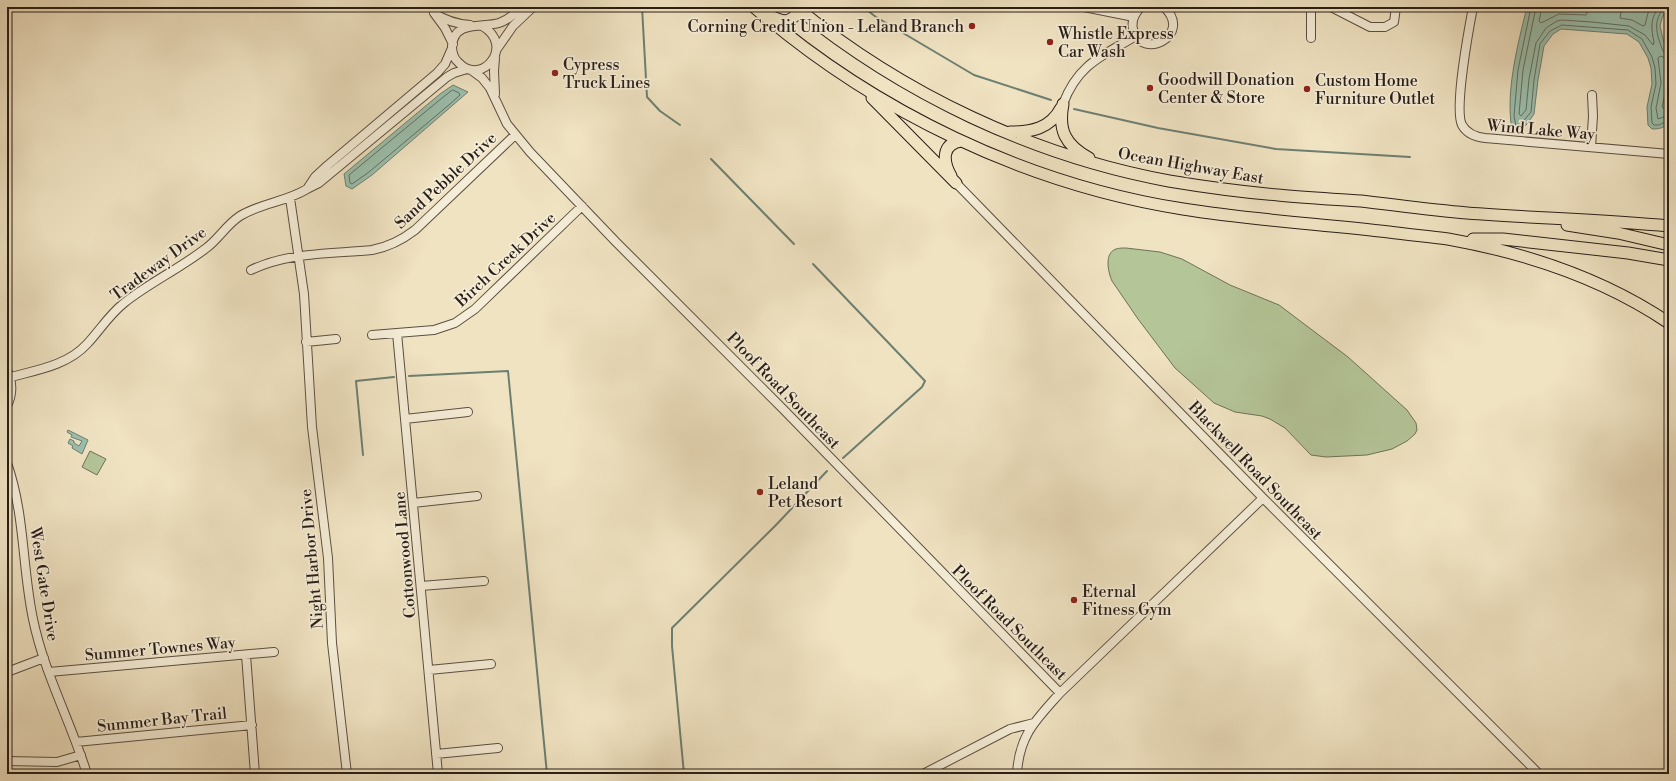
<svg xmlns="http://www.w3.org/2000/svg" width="1676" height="781" font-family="'Libre Bodoni',serif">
	<rect width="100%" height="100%" fill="#f0e3c2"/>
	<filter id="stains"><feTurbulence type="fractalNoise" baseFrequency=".005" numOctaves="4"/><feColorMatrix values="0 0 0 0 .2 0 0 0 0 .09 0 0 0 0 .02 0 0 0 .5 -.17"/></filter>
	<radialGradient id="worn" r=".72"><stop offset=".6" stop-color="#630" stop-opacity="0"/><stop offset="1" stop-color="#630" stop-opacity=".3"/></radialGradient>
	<!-- green -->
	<path fill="#b4c598" stroke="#6e7258" d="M1126 248 1160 252 1182 259 1230 285 1279 305 1348 357 1407 410 1416 423 1417 430 1415 434 1407 441 1392 449 1367 455 1326 457 1311 455 1285 428 1270 419 1262 416 1235 412 1214 403 1175 368 1138 319 1112 281C1108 272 1104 253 1116 249 1119 248 1123 248 1126 248Z
		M90 451 106 459 97 475 82 467Z"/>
	<!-- water -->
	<path fill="#9bbfac" stroke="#6d7f71" d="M1527 7H1594L1605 10 1612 7H1669L1662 18 1660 26 1663 39 1669 54V122C1664 128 1660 129 1652 129L1648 125 1647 107 1652 84 1651 68 1648 58 1639 42 1627 34 1561 29 1553 34 1544 46 1538 80 1534 114 1527 124 1520 131 1512 129C1505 93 1518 43 1527 7Z
		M453 85 468 92 372 175 352 189 346 186 344 174 440 94Z
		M68 430 88 440 82 454 72 448 73 446 68 443 70 439 74 441V443L79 446 82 441 71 437 72 435 67 432Z"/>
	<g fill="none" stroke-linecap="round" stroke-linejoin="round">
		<!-- shore -->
		<path stroke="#626e62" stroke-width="1" d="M1531 7 1518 70 1514 116 1516 126H1519L1531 112 1534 80 1540 44 1550 31 1562 25 1628 30 1642 39 1652 57 1655 68 1656 84 1651 107 1652 123 1654 125H1659L1669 120
			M1536 7 1523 70 1519 114 1521 116 1526 110 1529 79 1536 43 1546 28 1557 21 1562 20 1592 22 1629 26 1645 35 1653 45 1654 42C1651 29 1650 18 1659 7
			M1542 7 1539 21 1541 23 1559 14 1586 15 1587 13V7
			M1622 7 1620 18 1632 20 1643 26 1645 25 1648 13 1651 7
			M1666 7C1651 19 1657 36 1663 51L1669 54
			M1669 59 1660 56 1658 58 1661 83 1656 108 1658 119 1669 115
			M1669 65 1666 67 1667 85 1662 107 1664 109H1669
			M453 90 459 93 460 95 450 104 369 172 352 184 350 183 349 175 442 98Z"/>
		<!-- stream -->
		<path stroke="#6d7f71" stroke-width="2" d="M642 7 647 97 660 111 680 125
			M863 7 876 17 974 75 1051 100
			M1074 109 1158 128 1276 149 1410 157
			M711 159 794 244
			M813 264 925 381 922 387 843 458
			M409 376 508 371 547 774
			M363 455 356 381 394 377
			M684 774 672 646V628L776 525 827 471"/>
		<defs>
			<path id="minor" d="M1084 7 1134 17
				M1141 7C1135 13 1131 20 1133 29 1141 62 1194 35 1164 7
				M1331 7 1370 27H1385L1394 22 1396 7
				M1473 7C1469 28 1454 109 1462 125 1467 134 1476 137 1485 138L1669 154
				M482 26C516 45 482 87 459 63 454 59 452 53 452 46 454 20 482 28 499 23 508 20 515 14 521 7
				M1311 38V7
				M453 44 445 28 434 13C446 21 456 24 470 25
				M452 48 445 64 437 73 328 165 315 177 307 189 319 183 447 77 454 73 467 69
				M497 49 513 26 533 7
				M495 58 494 71 495 94
				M471 70 482 78 490 88 507 124 530 152 616 242 783 409 1060 693
				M1063 104C1078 64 1102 56 1136 36
				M1591 147 1593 116 1592 95
				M956 183 1263 498 1539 774
				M290 198 304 294 312 427 328 558 332 643 347 774
				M251 270C289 252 331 254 372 250 388 247 402 240 415 230L515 135
				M397 333 438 774
				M372 335 434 330 455 323 475 309 582 206
				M306 342 336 339
				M7 370C13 383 13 394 7 406
				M11 377C37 370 68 365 87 344 100 330 109 315 124 303 149 283 179 269 205 249 218 240 226 225 240 216 261 203 286 202 307 189
				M405 419 468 412
				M7 463C25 514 22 567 33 619 44 673 71 722 87 774
				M413 503 477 496
				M421 586 484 581
				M246 655 255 774
				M429 670 491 664
				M7 672 44 658
				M49 672 274 652
				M76 742 252 725
				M436 754 498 748
				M7 761 57 762 81 755
				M923 774 1010 729 1034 723
				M1017 774C1019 735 1036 720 1060 693L1263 498"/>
			<path id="highway" d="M754 7C874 111 1025 184 1183 209 1251 220 1321 224 1389 232 1409 235 1429 236 1448 239 1526 253 1604 279 1669 323
				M796 7C903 94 1033 156 1169 181 1205 187 1242 192 1278 195 1306 198 1334 199 1361 201 1396 205 1431 210 1467 213 1534 218 1602 220 1669 226
				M768 15C783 22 789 25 800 10
				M872 98 956 183
				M1063 104C1058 130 1065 145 1089 158
				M1010 132C1031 132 1050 129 1061 108
				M951 176C943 162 941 144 961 141
				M1567 225 1618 233 1669 245
				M1473 239H1503L1628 253 1669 260"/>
		</defs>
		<!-- minor casing -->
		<use href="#minor" stroke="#5b4f42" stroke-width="10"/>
		<!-- highway casing -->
		<use href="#highway" stroke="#291e18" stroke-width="13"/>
		<!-- minor -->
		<use href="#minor" stroke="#f5edd7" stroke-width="8"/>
		<!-- highway -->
		<use href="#highway" stroke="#f0e3c2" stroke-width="11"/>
	</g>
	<!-- markers -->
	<g fill="#8f2418" stroke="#f5edd7" stroke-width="1.5">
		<circle cx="972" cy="26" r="4"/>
		<circle cx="1050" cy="42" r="4"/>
		<circle cx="555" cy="73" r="4"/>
		<circle cx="1150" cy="88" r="4"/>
		<circle cx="1307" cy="89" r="4"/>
		<circle cx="760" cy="492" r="4"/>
		<circle cx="1074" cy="600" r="4"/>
	</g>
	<g text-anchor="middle" stroke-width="3.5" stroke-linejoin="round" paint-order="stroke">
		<!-- poi labels -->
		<g font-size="16" fill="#291e18" stroke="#f5edd7" text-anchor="start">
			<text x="964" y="32" text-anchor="end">Corning Credit Union - Leland Branch</text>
			<text x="1058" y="39">Whistle Express<tspan x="1058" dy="18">Car Wash</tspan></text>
			<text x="563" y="70">Cypress<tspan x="563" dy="18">Truck Lines</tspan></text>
			<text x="1158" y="85">Goodwill Donation<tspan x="1158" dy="18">Center &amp; Store</tspan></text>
			<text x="1315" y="86">Custom Home<tspan x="1315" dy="18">Furniture Outlet</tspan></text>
			<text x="768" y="489">Leland<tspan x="768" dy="18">Pet Resort</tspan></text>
			<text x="1082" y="597">Eternal<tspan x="1082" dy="18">Fitness Gym</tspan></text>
		</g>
		<!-- street labels -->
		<g font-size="16" fill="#291e18" stroke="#f5edd7">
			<text transform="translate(1541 129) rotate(5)" y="6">Wind Lake Way</text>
			<text transform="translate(1191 165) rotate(10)" y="6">Ocean Highway East</text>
			<text transform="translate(445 180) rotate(-43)" y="6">Sand Pebble Drive</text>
			<text transform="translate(505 259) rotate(-43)" y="6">Birch Creek Drive</text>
			<text transform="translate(158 263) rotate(-36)" y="6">Tradeway Drive</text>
			<text transform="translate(784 390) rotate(46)" y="6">Ploof Road Southeast</text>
			<text transform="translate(1256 470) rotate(46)" y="6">Blackwell Road Southeast</text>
			<text transform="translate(404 555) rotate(-95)" y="6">Cottonwood Lane</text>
			<text transform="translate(311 559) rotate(-95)" y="6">Night Harbor Drive</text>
			<text transform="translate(45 584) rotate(81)" y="6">West Gate Drive</text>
			<text transform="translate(1010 622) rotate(45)" y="6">Ploof Road Southeast</text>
			<text transform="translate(160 648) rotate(-5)" y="6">Summer Townes Way</text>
			<text transform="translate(162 719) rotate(-6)" y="6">Summer Bay Trail</text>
		</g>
	</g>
	<!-- margin -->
	<rect width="1676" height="781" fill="none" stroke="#f0e3c2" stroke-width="24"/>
	<rect x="8" y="8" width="1660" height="765" fill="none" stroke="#291e18" stroke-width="2"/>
	<rect x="12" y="12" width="1652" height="757" fill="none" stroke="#291e18"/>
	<rect width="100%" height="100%" filter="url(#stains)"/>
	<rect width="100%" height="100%" fill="url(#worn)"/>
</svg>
